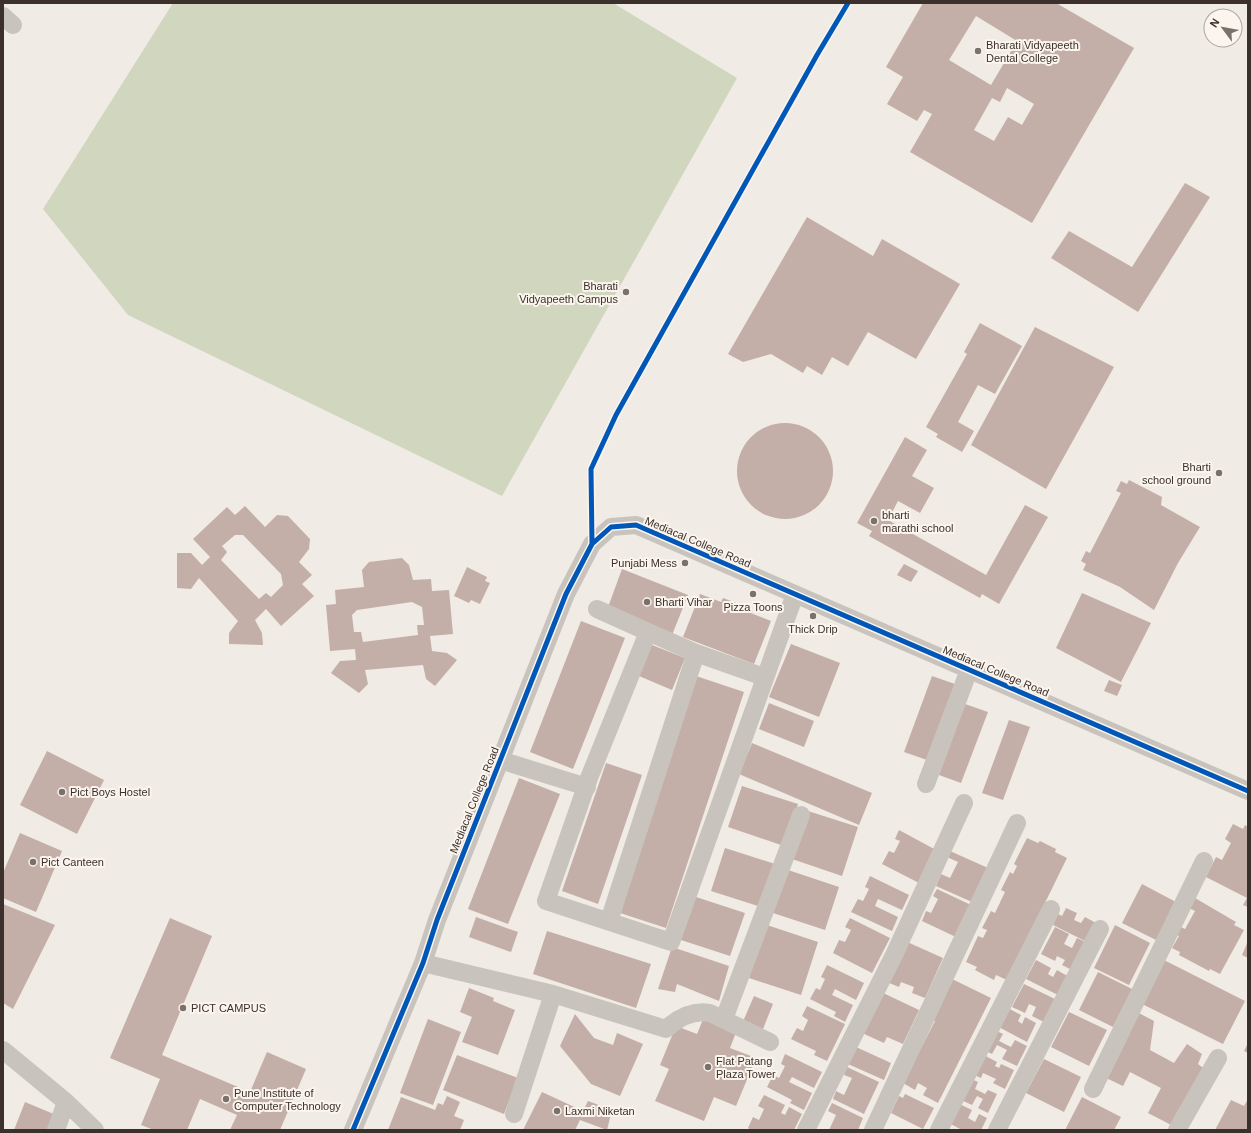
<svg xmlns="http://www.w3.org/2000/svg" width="1251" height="1133" font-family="Helvetica,sans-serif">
	<rect width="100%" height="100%" fill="#f0ebe5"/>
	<!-- green -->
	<path fill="#d1d6bf" d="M173 3H613L737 78 502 496 128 315 43 209Z"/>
	<!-- building -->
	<path fill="#c3afa7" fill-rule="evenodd" d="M923 3H1056L1134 48 1032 223 910 152 932 114 924 110 917 121 887 104 903 77 886 67ZM976 16 1017 41 991 85 949 60ZM1007 88 1034 104 1022 125 1008 117 994 141 974 130 992 98 1000 102Z
		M1185 183 1210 197 1138 312 1051 258 1069 231 1132 267Z
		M807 217 873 256 882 239 960 284 916 359 868 332 848 366 832 357 822 375 807 366 803 373 771 354 743 362 728 354Z
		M980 323 1022 346 995 394 978 385 958 422 974 431 962 452 936 437 938 434 926 427 967 354 964 352Z
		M1035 327 1114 367 1046 489 971 445Z
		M737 471a48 48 0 1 1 96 0a48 48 0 1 1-96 0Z
		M905 437 927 450 912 476 934 488 920 513 898 501 888 520 986 575 1025 505 1048 517 999 604 982 594 980 598 869 536 872 531 857 523Z
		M1129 480 1162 497 1161 505 1200 527 1178 563 1154 610 1120 587 1083 570 1086 564 1081 561 1086 551 1090 553 1121 493 1116 491 1121 481 1127 484Z
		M245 506 265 527 277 515 288 516 310 539 309 549 299 562 312 575 302 584 314 596 281 626 266 609 255 620 262 633 263 645 229 644V633L238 621 199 578 191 589 177 588V553H191L202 565 210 557 193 539 227 507 235 515ZM235 535H243L281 574 283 585 271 597 266 593 259 599 221 560 227 552 222 546Z
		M402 558 409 565 413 580 431 579 432 591 449 590 453 634 430 636 432 651 447 653 457 660 435 686 426 679 423 665 365 670 368 684 359 693 331 673 340 661 356 660 355 649 330 651 326 605 336 604 335 590 364 587 362 570 369 562ZM412 602 422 607 424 625H417L418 635 363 642 361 632H354L352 615 357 610Z
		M904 564 918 571 911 582 897 575Z
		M467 567 487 577 485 581 490 583 480 604 471 600 469 603 454 596Z
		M622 569 688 595 672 635 607 610Z
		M1082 593 1151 623 1121 682 1056 648Z
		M700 594 721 602 723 598 744 606 743 610 771 621 754 664 683 637Z
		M581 621 625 638 573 769 530 752Z
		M791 644 840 663 819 717 769 697Z
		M652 645 685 658 672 690 639 676Z
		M696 676 744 692 666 928 617 912Z
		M932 676 955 684 927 760 904 752Z
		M1109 680 1122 685 1117 696 1104 691Z
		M769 703 814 721 804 747 759 729Z
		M965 704 988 712 961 783 939 775Z
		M1009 720 1030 727 1003 800 982 793Z
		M752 743 872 793 859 825 739 774Z
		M47 751 104 780 77 834 20 805Z
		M606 763 642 775 598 904 562 891Z
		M519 778 560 794 508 924 468 909Z
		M742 786 798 804 784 846 728 827Z
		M808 811 858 827 842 876 792 859Z
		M1233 824 1243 829 1245 825 1248 827V907L1243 905 1247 898 1206 877 1216 857 1222 860 1231 843 1225 839Z
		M899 830 936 850 919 883 882 864 889 851 894 853 900 841 895 839Z
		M20 833 62 851 36 912 3 898V873Z
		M1027 838 1038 843 1040 841 1056 849 1055 852 1067 858 1007 980 996 975 994 980 975 970 977 967 966 962 978 936 983 938 987 930 982 928 991 911 995 913 1005 892 1001 890 1010 872 1013 874 1017 866 1014 864Z
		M725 848 775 864 761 907 711 891Z
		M950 851 988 868 972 902 936 886 941 874 950 878 958 862 947 857Z
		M788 870 839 887 825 930 773 913Z
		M870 876 909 895 902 910 878 899 875 906 898 917 892 931 851 912 858 899 863 901 869 889 865 887Z
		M1142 884 1176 902 1156 940 1122 923Z
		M937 889 971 905 956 937 922 921 926 911 931 913 938 899 933 896Z
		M693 896 745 913 730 956 678 939Z
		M1195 898 1236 922 1234 925 1244 930 1220 974 1210 969 1209 971 1179 955 1180 952 1172 948 1179 936 1175 934 1179 926 1185 929 1195 911 1189 908Z
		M3 904 55 925 13 1009 3 1003Z
		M1066 908 1077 913 1074 920 1081 923 1085 917 1096 923 1087 942 1053 925 1058 914 1062 916Z
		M476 917 518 932 511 952 469 937Z
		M170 918 212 936 162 1055 250 1092 267 1052 306 1069 280 1130H230L237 1115 200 1099 187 1130H154L141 1125 160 1079 110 1058Z
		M850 918 890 938 872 973 833 953 839 940 845 942 851 930 845 927Z
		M767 925 818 942 801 995 749 978Z
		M1115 925 1150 943 1129 985 1094 968Z
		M1055 927 1069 934 1064 944 1072 948 1077 938 1088 943 1074 971 1062 965 1065 960 1057 956 1055 961 1041 954Z
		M547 931 651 964 636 1008 533 974Z
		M905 941 943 958 925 998 912 993 914 987 901 982 899 987 887 982Z
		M1248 941V958L1242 955Z
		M672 947 729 966 719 1001 677 984 675 992 658 989Z
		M1160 958 1245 1001 1223 1044 1138 1002Z
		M1036 960 1051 968 1048 974 1053 977 1057 970 1069 977 1060 996 1026 979Z
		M827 965 864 983 856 1000 835 989 832 995 853 1005 845 1022 834 1016 836 1012 810 999 816 988 820 990 825 979 821 977Z
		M1098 972 1132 989 1113 1027 1079 1010Z
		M950 978 991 998 938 1103 923 1095 927 1088 918 1083 915 1090 903 1083 935 1021 930 1018Z
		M1024 984 1057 1000 1046 1023 1032 1016 1036 1007 1029 1004 1025 1013 1012 1007Z
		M469 988 494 998 493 1001 515 1010 498 1055 462 1042 472 1017 460 1012Z
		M881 992 919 1010 903 1044 887 1037 884 1043 862 1033Z
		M754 996 773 1004 761 1034 741 1026Z
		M807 1006 845 1024 827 1061 814 1055 816 1051 791 1039 797 1028 803 1031 808 1020 802 1016Z
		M1004 1006 1021 1015 1018 1021 1022 1024 1025 1017 1036 1023 1027 1042 995 1025Z
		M1135 1011 1154 1021 1150 1050 1174 1063 1187 1044 1202 1054 1198 1064 1207 1071 1177 1128 1148 1113 1161 1088 1130 1072 1123 1086 1102 1076Z
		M1069 1012 1107 1030 1089 1066 1051 1047Z
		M575 1014 594 1038 613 1045 617 1033 643 1044 620 1096 591 1084 560 1046Z
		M704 1017 737 1030 730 1048 756 1058 736 1106 714 1097 704 1121 655 1101 669 1069 660 1065 676 1026 697 1034Z
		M428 1019 461 1032 433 1105 400 1093Z
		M992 1029 1003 1034 999 1041 1011 1047 1015 1040 1027 1046 1017 1066 1002 1059 1007 1050 997 1045 992 1054 982 1049Z
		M1248 1043V1053L1244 1051Z
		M856 1047 891 1063 884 1080 848 1064Z
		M980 1053 997 1062 995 1066 999 1068 1001 1064 1014 1070 1005 1089 993 1083 996 1079 983 1073 981 1078 970 1073Z
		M785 1054 822 1072 814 1088 792 1077 789 1082 812 1093 804 1110 790 1103 792 1100 767 1087 773 1075 779 1078 785 1066 781 1064Z
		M457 1055 518 1078 504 1114 443 1090Z
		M1044 1059 1081 1077 1064 1112 1026 1093Z
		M847 1067 879 1082 864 1114 833 1099 836 1091 844 1095 852 1078 844 1075Z
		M969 1078 978 1082 975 1089 985 1094 988 1090 997 1094 988 1113 978 1108 983 1099 977 1096 972 1105 959 1099Z
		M542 1092 583 1111 588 1101 612 1110 607 1130 580 1120 575 1130H523Z
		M905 1094 934 1108 923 1129 891 1113 899 1096 903 1098Z
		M764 1095 785 1105 781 1113 785 1115 789 1107 802 1114 794 1130H751L748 1128 753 1117 759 1120 764 1109 758 1106Z
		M447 1096 460 1102 454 1116 464 1120 460 1130H388L401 1097 435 1110 438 1103 443 1105Z
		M1082 1097 1121 1117 1114 1130H1065Z
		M1248 1099V1130H1215L1231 1100 1244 1106Z
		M25 1102 56 1115 50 1130H14Z
		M832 1103 863 1118 858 1130H829L836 1115 828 1111Z
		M957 1103 972 1110 968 1118 975 1122 979 1114 987 1118 981 1130H962L947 1122Z"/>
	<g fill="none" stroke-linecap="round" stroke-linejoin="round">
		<!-- minor -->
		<path stroke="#c9c3be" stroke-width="18" d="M3 16 13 25
			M597 609 648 632
			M764 677 696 653 648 632 589 778 546 901 671 942 795 594
			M500 760 587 787
			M926 784 969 670
			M609 921 696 653
			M423 963 553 994 666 1029C679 1017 693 1010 710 1013L770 1042
			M724 1019 801 815
			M3 1050 66 1102 95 1130
			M1093 1089 1204 861
			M514 1114 553 994
			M56 1130 66 1102
			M353 1130 423 963 437 920 566 594 592 544 611 527 636 525 1248 791
			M806 1130 894 955 964 803
			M873 1130 1017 823
			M939 1130 1051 909
			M997 1130 1100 929
			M1177 1130 1218 1058"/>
		<defs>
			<path id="cycleway" d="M592 544 591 469 616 415 817 55 848 3
				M353 1130 423 963 437 920 566 594 592 544 611 527 636 525 1248 791"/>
		</defs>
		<!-- cycleway casing -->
		<use href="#cycleway" stroke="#fbf5ee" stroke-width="8"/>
		<!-- cycleway -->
		<use href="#cycleway" stroke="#0057b8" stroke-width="5"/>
	</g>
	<!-- markers -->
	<g fill="#7a716c" stroke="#fbf5ee" stroke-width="1.5">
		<circle cx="978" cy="51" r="4"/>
		<circle cx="626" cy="292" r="4"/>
		<circle cx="1219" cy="473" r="4"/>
		<circle cx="874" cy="521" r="4"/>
		<circle cx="685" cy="563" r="4"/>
		<circle cx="753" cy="594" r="4"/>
		<circle cx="647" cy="602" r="4"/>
		<circle cx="813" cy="616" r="4"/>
		<circle cx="62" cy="792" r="4"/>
		<circle cx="33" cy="862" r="4"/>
		<circle cx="183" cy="1008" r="4"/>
		<circle cx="708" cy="1067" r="4"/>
		<circle cx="226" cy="1099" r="4"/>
		<circle cx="557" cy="1111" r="4"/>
	</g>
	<g text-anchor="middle" stroke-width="4" stroke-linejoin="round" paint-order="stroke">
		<!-- poi labels -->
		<g font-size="11" fill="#3b302b" stroke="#fbf5ee" text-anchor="start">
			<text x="986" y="49">Bharati Vidyapeeth<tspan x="986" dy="13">Dental College</tspan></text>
			<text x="618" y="290" text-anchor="end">Bharati<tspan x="618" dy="13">Vidyapeeth Campus</tspan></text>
			<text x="1211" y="471" text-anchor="end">Bharti<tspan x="1211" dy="13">school ground</tspan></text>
			<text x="882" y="519">bharti<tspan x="882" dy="13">marathi school</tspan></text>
			<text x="677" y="567" text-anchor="end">Punjabi Mess</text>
			<text x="655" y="606">Bharti Vihar</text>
			<text x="753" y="611" text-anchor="middle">Pizza Toons</text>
			<text x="813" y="633" text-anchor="middle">Thick Drip</text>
			<text x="70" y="796">Pict Boys Hostel</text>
			<text x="41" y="866">Pict Canteen</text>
			<text x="191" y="1012">PICT CAMPUS</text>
			<text x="716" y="1065">Flat Patang<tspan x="716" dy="13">Plaza Tower</tspan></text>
			<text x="234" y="1097">Pune Institute of<tspan x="234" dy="13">Computer Technology</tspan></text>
			<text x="565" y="1115">Laxmi Niketan</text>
		</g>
		<!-- street labels -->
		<g font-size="11" fill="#3b302b" stroke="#fbf5ee">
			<text transform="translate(698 542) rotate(23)" y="4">Mediacal College Road</text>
			<text transform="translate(996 671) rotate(23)" y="4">Mediacal College Road</text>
			<text transform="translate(474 800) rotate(-68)" y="4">Mediacal College Road</text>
		</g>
	</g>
	<!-- border -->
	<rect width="1251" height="1133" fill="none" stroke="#3b302b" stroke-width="8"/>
	<!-- north arrow -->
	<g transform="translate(1223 28) rotate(302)"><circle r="19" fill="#fbf5ee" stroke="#aea6a0"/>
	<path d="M0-3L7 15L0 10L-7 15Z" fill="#7a716c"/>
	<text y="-6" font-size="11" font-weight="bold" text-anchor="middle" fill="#3b302b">N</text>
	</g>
</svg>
